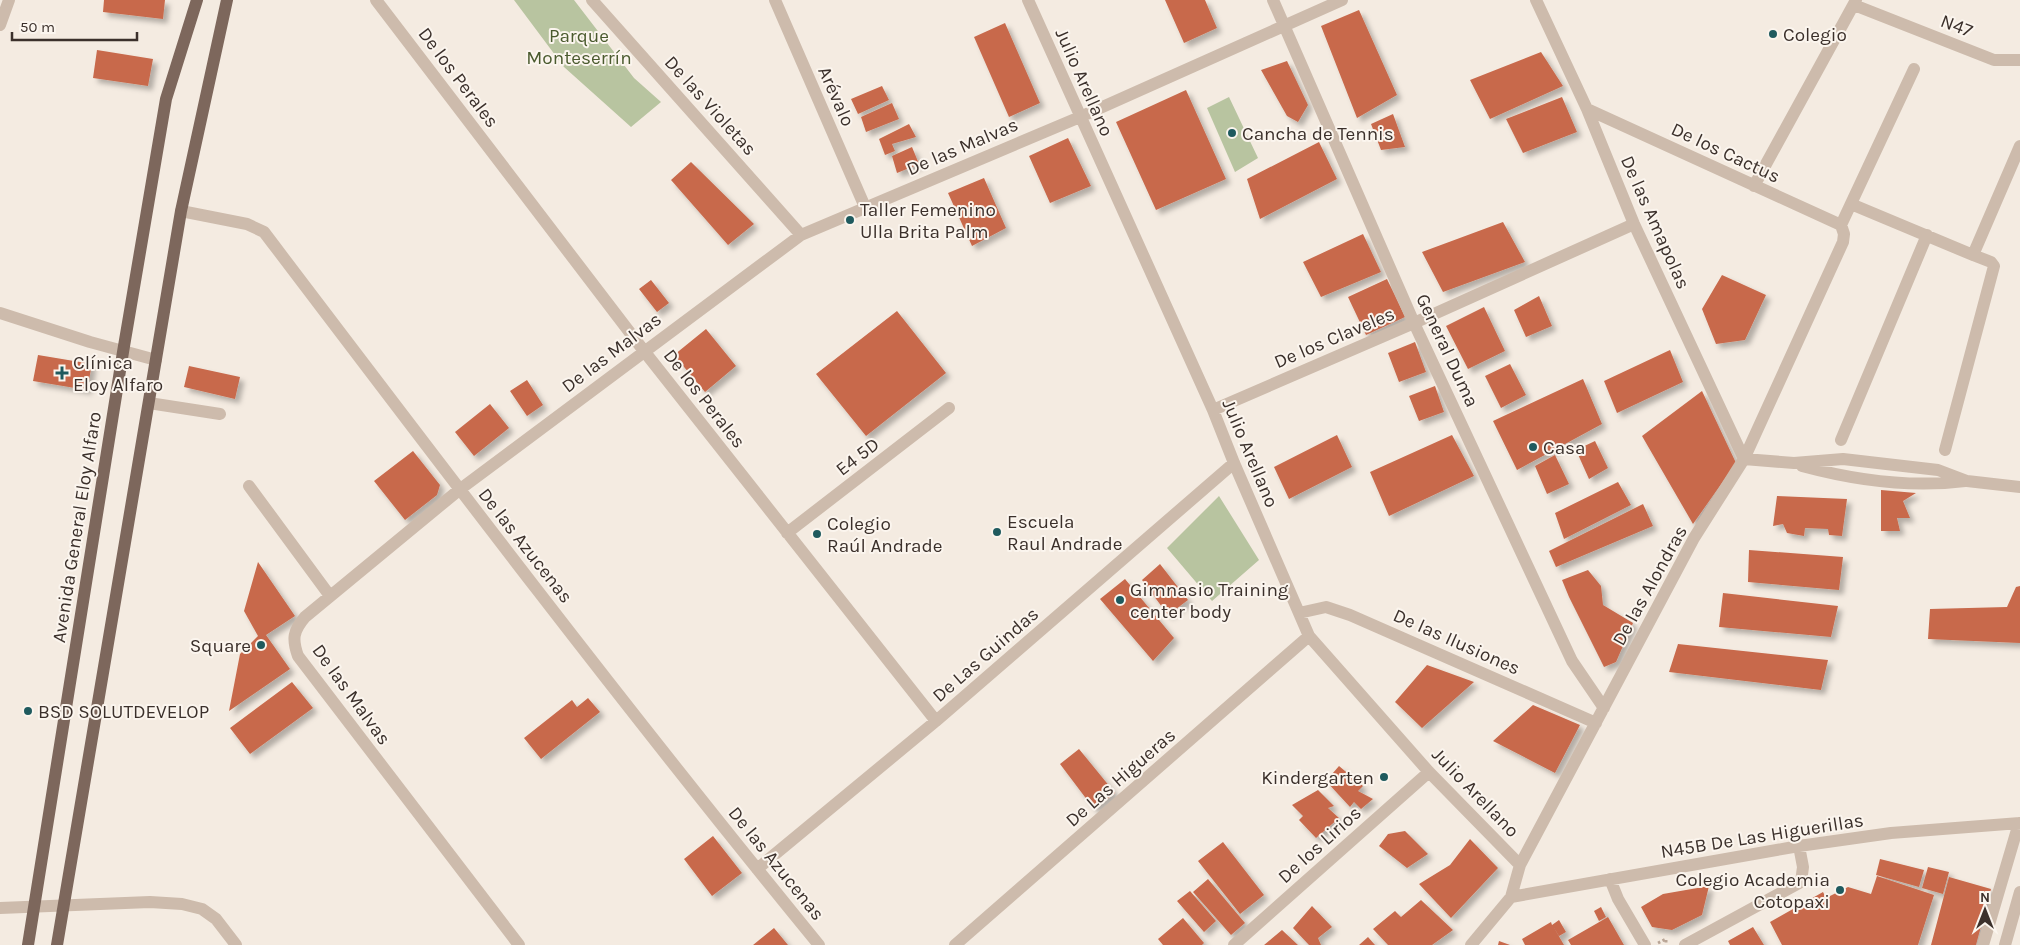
<svg xmlns="http://www.w3.org/2000/svg" width="2020" height="945" font-family="Karla,sans-serif">
	<defs>
		<filter id="shadow"><feDropShadow dx="4.5" dy="4.5" stdDeviation="2.5" flood-color="#0004"/></filter>
	</defs>
	<rect width="100%" height="100%" fill="#f4ebe1"/>
	<!-- green -->
	<path fill="#b8c4a0" d="M514 0H574L634 78 661 102 631 127 564 67Z
		M1229 97 1258 158 1235 172 1207 108Z
		M1219 496 1259 560 1212 601 1167 548Z"/>
	<!-- building -->
	<path fill="#c8694b" filter="url(#shadow)" d="M104 0H165L163 19 103 12Z
		M1165 0H1205L1217 28 1184 43Z
		M1359 10 1397 95 1357 118 1321 26Z
		M1005 23 1040 103 1009 117 974 37Z
		M97 50 153 59 148 86 93 78Z
		M1541 52 1563 86 1490 119 1470 80Z
		M1287 61 1308 105 1298 122 1287 116 1261 70Z
		M882 86 889 100 858 114 851 99Z
		M1186 90 1226 179 1156 210 1116 122Z
		M1562 97 1577 132 1523 153 1506 119Z
		M892 103 899 119 866 132 861 117Z
		M1393 114 1405 147 1381 150 1371 124Z
		M909 124 916 137 892 144 895 151 885 155 879 139Z
		M1068 138 1091 186 1050 203 1029 156Z
		M1319 142 1337 179 1260 219 1247 179Z
		M912 147 919 164 897 173 892 156Z
		M691 162 754 224 728 245 671 180Z
		M984 178 1006 228 972 246 948 193Z
		M1503 222 1525 262 1443 292 1422 252Z
		M1363 234 1381 272 1321 297 1303 262Z
		M1722 275 1766 295 1745 340 1716 344 1702 309Z
		M1387 279 1405 317 1366 335 1348 297Z
		M651 280 669 303 657 312 639 289Z
		M1539 296 1552 326 1526 337 1514 310Z
		M1484 307 1505 351 1468 369 1446 326Z
		M897 311 946 373 866 436 816 374Z
		M706 329 736 366 705 392 674 355Z
		M1415 342 1426 372 1399 382 1388 353Z
		M1670 350 1683 382 1617 413 1604 381Z
		M38 355 92 364 87 390 33 381Z
		M1510 364 1526 395 1501 408 1485 376Z
		M189 366 240 377 235 399 184 387Z
		M1583 379 1602 424 1517 470 1493 421Z
		M527 380 543 405 527 416 510 391Z
		M1435 386 1444 412 1419 421 1409 396Z
		M1702 391 1736 463 1693 524 1642 436Z
		M490 404 509 428 474 456 455 432Z
		M1337 435 1352 467 1289 499 1274 467Z
		M1452 435 1474 476 1389 516 1370 472Z
		M1595 441 1608 468 1589 479 1576 450Z
		M413 451 440 485 437 495 405 520 374 481Z
		M1555 455 1569 484 1547 494 1535 466Z
		M1618 482 1631 505 1564 539 1555 513Z
		M1881 490 1916 493 1903 501 1910 518H1897L1900 531H1881Z
		M1777 496 1847 499 1842 536 1829 535 1828 529 1805 528 1804 536 1787 533 1783 524 1773 526Z
		M1643 504 1653 526 1556 567 1549 551Z
		M1749 550 1843 557 1839 590 1748 582Z
		M258 562 295 616 266 635 290 669 229 711 240 654 258 636 244 611Z
		M1160 564 1188 600 1168 615 1142 580Z
		M1588 570 1601 586 1603 605 1633 623 1616 662 1604 667 1569 597 1562 580Z
		M1125 579 1174 638 1153 661 1100 599Z
		M2020 586V643L1928 639 1930 609 2007 607 2016 587Z
		M1723 593 1838 606 1831 637 1719 627Z
		M1678 644 1828 660 1821 690 1669 672Z
		M1427 665 1474 682 1422 728 1395 702Z
		M292 682 313 708 250 754 230 728Z
		M588 698 600 712 541 759 524 738 572 700 577 707Z
		M1533 705 1580 725 1555 773 1493 741Z
		M1079 749 1115 793 1094 809 1060 764Z
		M1339 766 1363 786 1358 791 1373 799 1361 809 1354 802 1350 807 1326 781Z
		M1318 790 1334 806 1328 808 1339 818 1316 838 1299 820 1303 816 1292 805Z
		M1405 831 1428 854 1407 868 1379 846 1388 834Z
		M713 836 742 873 712 896 684 859Z
		M1470 839 1498 868 1451 918 1419 884 1450 865Z
		M1223 842 1264 895 1240 914 1198 861Z
		M1880 859 1924 870 1919 887 1876 875Z
		M1928 867 1949 872 1943 894 1922 888Z
		M1877 876 1934 895 1918 945H1782L1770 922 1823 892 1826 898 1848 887 1871 894Z
		M1949 877 1991 889 1976 945H1931Z
		M1208 879 1245 923 1231 935 1193 892Z
		M1709 886 1702 915 1672 930 1652 927 1641 907 1663 894Z
		M1190 891 1216 921 1204 932 1177 901Z
		M1421 900 1453 930 1432 945H1388L1373 929 1395 911 1401 917Z
		M1312 906 1332 927 1318 938 1321 945H1309L1293 928Z
		M1601 907 1606 917 1599 921 1594 911Z
		M1608 917 1624 945H1571L1568 940Z
		M1183 918 1204 943 1202 945H1163L1158 939Z
		M1559 920 1566 932 1559 936 1553 926 1564 945H1525L1522 939 1551 922 1552 925Z
		M1753 927 1764 945H1730L1728 941Z
		M774 928 788 945H753Z
		M1282 930 1298 945H1264Z
		M1368 937 1375 945H1359Z
		M1499 941 1510 945H1498Z"/>
	<g fill="none" stroke-linecap="round" stroke-linejoin="round">
		<!-- path -->
		<path stroke="#b9a596" stroke-width="3" stroke-dasharray="2.5 2.5" stroke-linecap="butt" d="M1658 943 1666 939V945"/>
		<!-- minor -->
		<path stroke="#cdbbac" stroke-width="12" d="M376 0 644 351 936 721
			M592 0 801 235
			M775 0 865 207
			M1028 0 1213 410 1234 463 1309 636 1429 772 1520 865
			M1273 0 1414 323 1572 661 1604 708
			M1536 0 1587 109 1634 224 1744 459
			M1854 5 1994 60H2020
			M0 25 9 0
			M1754 186 1856 0
			M1851 204 1973 255 1991 262 1994 266 1945 450
			M181 211 247 224 264 232C446 472 628 712 819 945
			M1841 225 1914 69
			M1973 255 2020 146
			M0 313 90 342 156 360
			M149 403 220 414
			M1213 410 1414 323 1634 224
			M1841 440 1927 235
			M1744 459 1794 463 1843 459 1938 470 1967 481 2020 487
			M1802 466C1854 480 1911 488 1965 481
			M249 486 330 596
			M787 533 949 408
			M1299 613 1326 607 1350 615 1596 723
			M757 869 936 721 1234 463
			M1610 879 1618 899 1645 945
			M1511 897 1799 846 1891 833 2020 823
			M0 908 150 902 182 904 202 909 216 919 236 945
			M519 945 298 656C292 639 293 631 305 617L459 490 801 235 1080 117 1342 0
			M955 945 1309 636
			M1234 945 1429 772
			M1471 945 1511 897 1520 865 1694 538 1744 459 1843 242 1844 234 1841 225 1587 109
			M1685 945 1801 882 1803 867 1799 846
			M1983 945 2019 823
			M2005 945 2020 892"/>
		<!-- major -->
		<path stroke="#7d675c" stroke-width="12" d="M28 945 123 352 166 99 197 0
			M57 945 181 211 227 0"/>
	</g>
	<!-- markers -->
	<g fill="#1f5a5e" stroke="#fbf5ee" stroke-width="2">
		<circle cx="1773" cy="34" r="5"/>
		<circle cx="1232" cy="133" r="5"/>
		<circle cx="850" cy="220" r="5"/>
		<path d="M59.5 365.5h5v5h5v5h-5v5h-5v-5h-5v-5h5z"/>
		<circle cx="1533" cy="447" r="5"/>
		<circle cx="997" cy="532" r="5"/>
		<circle cx="817" cy="534" r="5"/>
		<circle cx="1120" cy="600" r="5"/>
		<circle cx="261" cy="645" r="5"/>
		<circle cx="28" cy="711" r="5"/>
		<circle cx="1384" cy="777" r="5"/>
		<circle cx="1840" cy="890" r="5"/>
	</g>
	<g text-anchor="middle" stroke-width="4" stroke-linejoin="round" paint-order="stroke">
		<!-- street labels -->
		<g font-size="19" fill="#3b302b" stroke="#fbf5ee">
			<text transform="translate(1957 25) rotate(21)" y="7">N47</text>
			<text transform="translate(459 77) rotate(53)" y="7">De los Perales</text>
			<text transform="translate(1085 82) rotate(66)" y="7">Julio Arellano</text>
			<text transform="translate(837 96) rotate(66)" y="7">Arévalo</text>
			<text transform="translate(711 105) rotate(48)" y="7">De las Violetas</text>
			<text transform="translate(962 146) rotate(-23)" y="7">De las Malvas</text>
			<text transform="translate(1726 152) rotate(25)" y="7">De los Cactus</text>
			<text transform="translate(1656 222) rotate(66)" y="7">De las Amapolas</text>
			<text transform="translate(1334 337) rotate(-23)" y="7">De los Claveles</text>
			<text transform="translate(1448 350) rotate(65)" y="7">General Duma</text>
			<text transform="translate(611 352) rotate(-37)" y="7">De las Malvas</text>
			<text transform="translate(705 398) rotate(52)" y="7">De los Perales</text>
			<text transform="translate(1251 453) rotate(67)" y="7">Julio Arellano</text>
			<text transform="translate(857 456) rotate(-38)" y="7">E4 5D</text>
			<text transform="translate(76 527) rotate(-81)" y="7">Avenida General Eloy Alfaro</text>
			<text transform="translate(526 545) rotate(52)" y="7">De las Azucenas</text>
			<text transform="translate(1649 585) rotate(-61)" y="7">De las Alondras</text>
			<text transform="translate(1457 641) rotate(24)" y="7">De las Ilusiones</text>
			<text transform="translate(985 654) rotate(-41)" y="7">De Las Guindas</text>
			<text transform="translate(352 694) rotate(54)" y="7">De las Malvas</text>
			<text transform="translate(1120 777) rotate(-41)" y="7">De Las Higueras</text>
			<text transform="translate(1476 792) rotate(46)" y="7">Julio Arellano</text>
			<text transform="translate(1762 835) rotate(-9)" y="7">N45B De Las Higuerillas</text>
			<text transform="translate(1319 844) rotate(-42)" y="7">De los Lirios</text>
			<text transform="translate(777 863) rotate(51)" y="7">De las Azucenas</text>
		</g>
		<!-- poi labels -->
		<g font-size="19" fill="#3b302b" stroke="#fbf5ee" text-anchor="start">
			<text x="1783" y="41">Colegio</text>
			<text x="1242" y="140">Cancha de Tennis</text>
			<text x="860" y="216">Taller Femenino<tspan x="860" dy="22">Ulla Brita Palm</tspan></text>
			<text x="73" y="369">Clínica<tspan x="73" dy="22">Eloy Alfaro</tspan></text>
			<text x="1543" y="454">Casa</text>
			<text x="1007" y="528">Escuela<tspan x="1007" dy="22">Raul Andrade</tspan></text>
			<text x="827" y="530">Colegio<tspan x="827" dy="22">Raúl Andrade</tspan></text>
			<text x="1130" y="596">Gimnasio Training<tspan x="1130" dy="22">center body</tspan></text>
			<text x="251" y="652" text-anchor="end">Square</text>
			<text x="38" y="718">BSD SOLUTDEVELOP</text>
			<text x="1374" y="784" text-anchor="end">Kindergarten</text>
			<text x="1830" y="886" text-anchor="end">Colegio Academia<tspan x="1830" dy="22">Cotopaxi</tspan></text>
		</g>
		<!-- park labels -->
		<g font-size="19" fill="#4a5a2e" stroke="#fbf5ee">
			<text x="579" y="42">Parque<tspan x="579" dy="22">Monteserrín</tspan></text>
		</g>
	</g>
	<!-- north arrow -->
	<g transform="translate(1985 910)" stroke="#fbf5ee" stroke-width="4" paint-order="stroke">
	<path d="M0-4L9 19L0 12L-9 19Z" fill="#3b302b"/>
	<text y="-8" font-size="14" font-weight="bold" text-anchor="middle" fill="#3b302b">N</text>
	</g>
	<!-- scale -->
	<path d="M12 32v8h125v-8" fill="none" stroke="#3b302b" stroke-width="2.5"/>
	<text x="20" y="32" font-size="15" fill="#3b302b" stroke="#fbf5ee" stroke-width="4" paint-order="stroke">50 m</text>
</svg>
